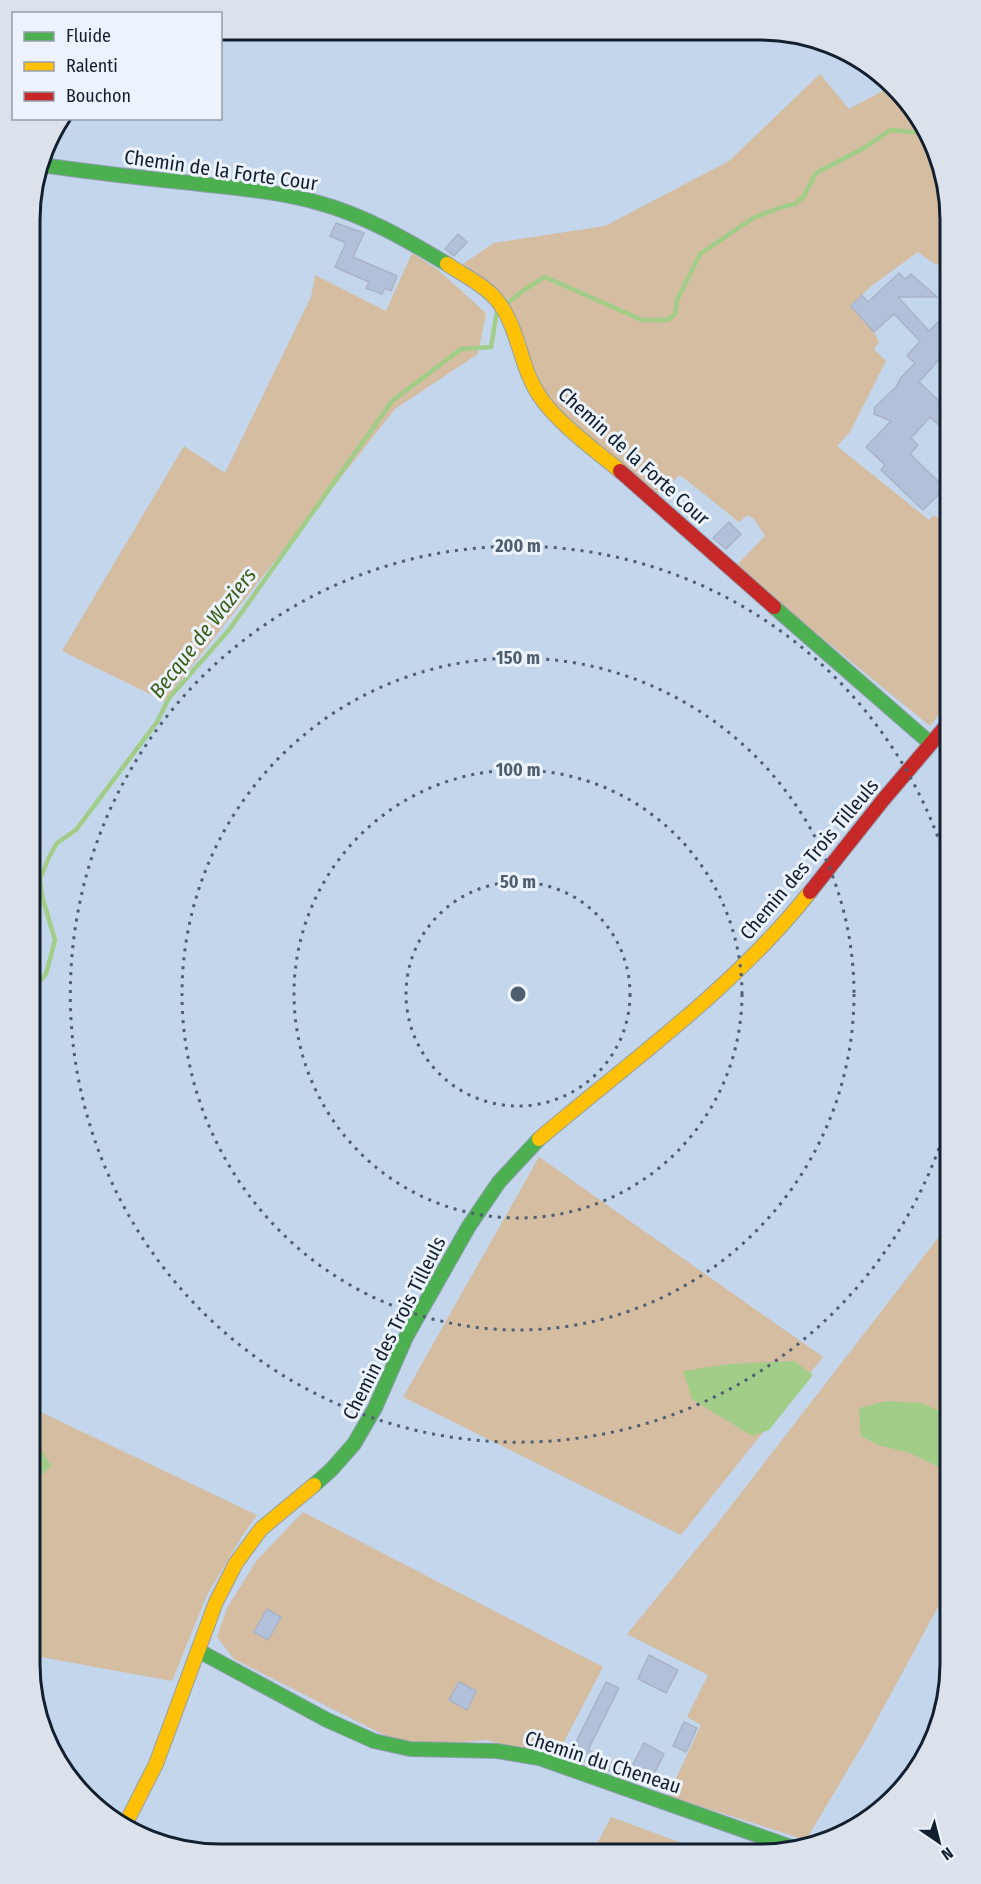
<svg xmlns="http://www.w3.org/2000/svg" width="981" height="1884" font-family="'Fira Sans Condensed',sans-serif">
	<rect width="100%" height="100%" fill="#c3d6ec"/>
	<!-- green -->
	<path fill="#d4bda0" d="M820 74 849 109 892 86 941 160 951 221V258L936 265 918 252 870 287 851 306 874 332 879 342 874 349 886 361 850 432 837 446 929 520 934 515 951 527V699L930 726 735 567 765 536 755 520 748 515 739 522 680 475 657 495 548 402 508 300 463 264 494 243 605 226 729 161Z
		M412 253 437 269 486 313 478 354 395 409 164 701 62 651 184 446 225 473 311 297 315 275 386 311Z
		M539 1157 823 1357 681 1535 403 1397Z
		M948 1225 951 1227V1583L868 1736 806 1840 668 1796 701 1725 687 1717 708 1675 627 1634 717 1524Z
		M30 1407 257 1515 241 1538 207 1595 172 1681 30 1655Z
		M303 1512 603 1667 555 1759 487 1740 434 1744 394 1740 234 1659 217 1637 227 1608 257 1560Z
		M611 1817 712 1854 592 1853Z"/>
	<!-- water -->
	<path fill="#a1cd89" d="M794 1361 813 1375 769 1430 752 1436 692 1399 683 1371 730 1364Z
		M886 1401 922 1403 951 1417V1473L910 1453 878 1445 861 1436 859 1408Z
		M30 1433 39 1444 51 1466 30 1487Z"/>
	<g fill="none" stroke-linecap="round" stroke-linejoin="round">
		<!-- stream -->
		<path stroke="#a1cd89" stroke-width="4.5" d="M505 305 524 290 545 277 642 320H668L675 314 677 300 700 254 753 218 782 207 795 204 804 196 816 173 864 148 890 130 923 133
			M31 991 46 974 55 940 42 896 40 879 49 857 57 843 76 830 157 722 169 698 229 630 392 401 461 349 491 347 497 311"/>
	</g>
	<!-- building -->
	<path fill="#b3c0da" stroke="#a9b3c6" stroke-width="1.5" d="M336 223 364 233 353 257 397 276 391 291 385 288 382 294 366 288 369 282 335 267 346 243 330 236Z
		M458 234 467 242 454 256 445 249Z
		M899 273 905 279 911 274 937 297H898L929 331 951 309V359L945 353 919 382 945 407 951 401V436L930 417 911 438 918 445 910 454 945 488 923 510 881 470 885 465 866 447 891 421 874 414 875 407 896 387 900 379 915 363 907 356 920 341 894 314 874 332 851 306 862 295 868 302Z
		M729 522 741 534 726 549 713 538Z
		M267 1609 281 1617 268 1640 254 1632Z
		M649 1655 678 1670 666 1693 638 1679Z
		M459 1682 476 1691 467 1710 449 1700Z
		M606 1682 619 1688 588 1750 614 1763 610 1771 569 1756Z
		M684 1722 697 1728 686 1752 673 1746Z
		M644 1743 664 1754 650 1782 629 1772Z"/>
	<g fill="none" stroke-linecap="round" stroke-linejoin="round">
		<defs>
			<path id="fast" d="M41 165C91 172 141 178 192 183 234 188 278 191 319 203 364 215 407 240 447 264
				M774 607 930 743
				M314 1485 331 1470 354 1444 375 1408 406 1337 469 1226 499 1182 539 1139
				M199 1651 327 1720 374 1741 410 1749 497 1751 539 1758 794 1848"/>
			<path id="slow" d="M447 264C463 275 483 284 496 299 519 326 519 365 539 395 554 420 596 451 620 471
				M539 1139C632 1060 734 988 810 892
				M125 1825 156 1764 216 1602 236 1563 261 1529 314 1485"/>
			<path id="jam" d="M620 471 774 607
				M810 892 883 800 951 720"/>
		</defs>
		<!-- fast casing -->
		<use href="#fast" stroke="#909fb0" stroke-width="16"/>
		<!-- slow casing -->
		<use href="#slow" stroke="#909fb0" stroke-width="16"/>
		<!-- jam casing -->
		<use href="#jam" stroke="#909fb0" stroke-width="16"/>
		<!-- fast -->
		<use href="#fast" stroke="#4caf50" stroke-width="14"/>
		<!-- slow -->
		<use href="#slow" stroke="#ffc107" stroke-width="14"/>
		<!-- jam -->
		<use href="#jam" stroke="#c62828" stroke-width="14"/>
	</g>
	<!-- distance rings -->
	<g fill="none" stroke="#505f70" stroke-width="3" stroke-dasharray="3 6">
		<circle cx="518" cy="994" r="112"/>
		<circle cx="518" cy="994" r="224"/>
		<circle cx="518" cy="994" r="336"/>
		<path d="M950 1114A448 448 0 1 1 951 878"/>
	</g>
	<g text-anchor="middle" stroke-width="6" stroke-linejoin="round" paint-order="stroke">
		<!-- street labels -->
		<g font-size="20" fill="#121f2e" stroke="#ecf3fc">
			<text transform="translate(221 170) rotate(8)" y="7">Chemin de la Forte Cour</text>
			<text transform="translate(634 456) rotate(42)" y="7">Chemin de la Forte Cour</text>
			<text transform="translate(809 859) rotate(-50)" y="7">Chemin des Trois Tilleuls</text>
			<text transform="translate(394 1328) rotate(-63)" y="7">Chemin des Trois Tilleuls</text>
			<text transform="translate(603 1762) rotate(18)" y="7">Chemin du Cheneau</text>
		</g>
		<!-- water labels -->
		<g font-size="21" font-style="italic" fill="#3a5c12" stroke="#ecf3fc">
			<text transform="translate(203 633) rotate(-52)" y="7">Becque de Waziers</text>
		</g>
	</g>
	<!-- crop -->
	<path d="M0 0H981V1884H0ZM220 40H760A180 180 0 0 1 940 220V1664A180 180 0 0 1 760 1844H220A180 180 0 0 1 40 1664V220A180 180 0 0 1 220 40Z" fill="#dbe2ec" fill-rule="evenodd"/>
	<path fill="none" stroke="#121f2e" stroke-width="3" d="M220 40H760A180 180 0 0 1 940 220V1664A180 180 0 0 1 760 1844H220A180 180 0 0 1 40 1664V220A180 180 0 0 1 220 40Z"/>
	<circle cx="518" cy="994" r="9" fill="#505f70" stroke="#ecf3fc" stroke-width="3"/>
	<g font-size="18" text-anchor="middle" font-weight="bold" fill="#505f70" stroke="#ecf3fc" stroke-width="6" stroke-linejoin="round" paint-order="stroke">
		<text x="518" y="552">200 m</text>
		<text x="518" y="664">150 m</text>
		<text x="518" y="776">100 m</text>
		<text x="518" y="888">50 m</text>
	</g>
	<!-- legend -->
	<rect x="12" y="12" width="210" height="108" fill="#ecf3fc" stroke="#959eaa" stroke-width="1.5"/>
	<rect x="24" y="32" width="30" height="9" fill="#4caf50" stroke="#959eaa" stroke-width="1.5"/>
	<text x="66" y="42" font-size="18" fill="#121f2e">Fluide</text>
	<rect x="24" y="62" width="30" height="9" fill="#ffc107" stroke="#959eaa" stroke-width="1.5"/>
	<text x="66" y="72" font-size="18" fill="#121f2e">Ralenti</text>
	<rect x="24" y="92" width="30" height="9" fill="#c62828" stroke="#959eaa" stroke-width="1.5"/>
	<text x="66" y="102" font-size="18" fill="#121f2e">Bouchon</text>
	<!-- north arrow -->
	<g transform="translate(939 1842) rotate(145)" stroke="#ecf3fc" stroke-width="4.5" paint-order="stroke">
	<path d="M0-4.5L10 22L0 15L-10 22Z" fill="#121f2e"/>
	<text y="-9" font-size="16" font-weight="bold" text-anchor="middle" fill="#121f2e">N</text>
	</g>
</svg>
